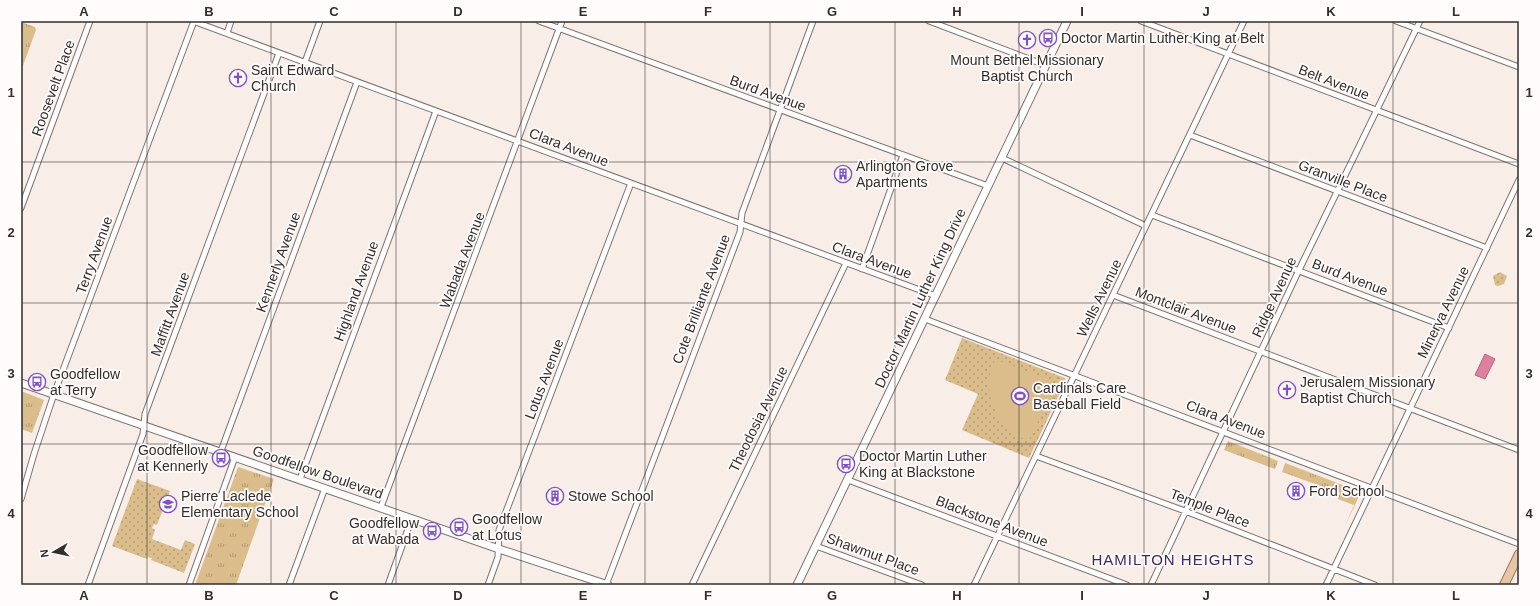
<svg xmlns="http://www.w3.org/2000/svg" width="1540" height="606" font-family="Arial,sans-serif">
	<defs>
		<pattern id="grass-tufts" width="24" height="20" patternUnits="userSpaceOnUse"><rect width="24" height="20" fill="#dabd8b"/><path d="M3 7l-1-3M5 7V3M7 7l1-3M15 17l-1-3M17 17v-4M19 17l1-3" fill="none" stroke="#b19a72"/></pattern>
		<pattern id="park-dots" width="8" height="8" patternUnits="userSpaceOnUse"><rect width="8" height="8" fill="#dabd8b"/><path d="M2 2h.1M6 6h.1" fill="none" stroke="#b19a72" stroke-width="1.8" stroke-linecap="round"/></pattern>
	</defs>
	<rect width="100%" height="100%" fill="#f9ede8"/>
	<!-- grass -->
	<path fill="url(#grass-tufts)" d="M21 22 35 27 36 30 21 71Z
		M21 391 44 400 32 433 21 429Z
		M1228 441 1278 461 1275 469 1224 450Z
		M1285 463 1361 492 1345 526 1354 505 1338 499 1340 493 1282 472Z
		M238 467 274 479 236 585H195Z"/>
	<!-- park -->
	<path fill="url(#park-dots)" d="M1500 272 1507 276 1504 284 1498 286 1495 285 1493 276Z
		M962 338 1065 378V382L1029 458 962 430 978 394 945 380Z
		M137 479 170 491 157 525 154 524 152 528 155 530 152 539 181 550 185 540 195 544 184 573 151 560 152 558 148 557 147 559 112 546Z"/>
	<!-- pitch -->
	<path fill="#dabd8b" d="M995 359 1053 381 1055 386 1029 441C995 430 980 390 995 359Z"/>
	<!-- water -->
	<path fill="#de809f" stroke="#aa677c" d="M1485 354 1495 359 1485 379 1475 375Z"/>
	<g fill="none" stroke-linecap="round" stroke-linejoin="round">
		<defs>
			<path id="street" d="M193 21 936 296
				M539 21 988 186
				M929 21 1045 65
				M1141 21 1519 164
				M1396 21 1519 67
				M227 33 231 21
				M305 62 320 21
				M1190 135 1487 248
				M1002 158 1146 226
				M21 208 90 21
				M1152 215 1449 328
				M862 269 903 155
				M1113 295 1519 450
				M925 319 1519 544
				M221 451 357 82
				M1036 456 1185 511 1375 585
				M300 479 436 111
				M848 480 1127 585
				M21 499 34 454 54 394 194 21
				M381 507 562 21
				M816 546 922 585
				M88 585 143 434 145 414 279 53
				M189 585 235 457
				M289 585 325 488
				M388 585 412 518
				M488 585 498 557 499 530 631 183
				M606 585 740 232 742 213 813 21
				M692 585 846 263
				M974 585 1244 21
				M1151 585 1299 270 1420 21
				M1326 585 1519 180"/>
			<path id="secondary" d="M21 383 499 549 608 585
				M797 585 1067 21"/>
			<path id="primary" d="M1504 585 1519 554"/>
		</defs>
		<!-- street casing -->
		<use href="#street" stroke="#7f7470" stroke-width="7"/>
		<!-- secondary casing -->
		<use href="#secondary" stroke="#7f7470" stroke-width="9"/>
		<!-- primary casing -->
		<use href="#primary" stroke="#9c7758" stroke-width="10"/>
		<!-- street -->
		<use href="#street" stroke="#fff" stroke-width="5"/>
		<!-- secondary -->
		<use href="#secondary" stroke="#fff" stroke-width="7"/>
		<!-- primary -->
		<use href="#primary" stroke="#e6c5a9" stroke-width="8"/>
	</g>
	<!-- grid -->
	<path fill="none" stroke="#322e2c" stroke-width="1" stroke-opacity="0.55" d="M147 21V585M271 21V585M396 21V585M521 21V585M645 21V585M770 21V585M895 21V585M1019 21V585M1144 21V585M1269 21V585M1393 21V585M21 162H1519M21 303H1519M21 444H1519"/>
	<!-- icons -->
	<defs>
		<symbol id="bus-ring" viewBox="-11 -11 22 22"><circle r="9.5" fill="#fffcfb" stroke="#8050c8" stroke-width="1.5"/><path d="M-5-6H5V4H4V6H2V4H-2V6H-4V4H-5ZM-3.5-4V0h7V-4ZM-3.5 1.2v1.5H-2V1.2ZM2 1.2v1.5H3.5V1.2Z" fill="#8050c8"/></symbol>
		<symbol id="church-ring" viewBox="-11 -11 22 22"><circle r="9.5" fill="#fffcfb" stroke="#8050c8" stroke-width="1.5"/><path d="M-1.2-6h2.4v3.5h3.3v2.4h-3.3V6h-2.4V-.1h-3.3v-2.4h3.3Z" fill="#8050c8"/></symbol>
		<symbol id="building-ring" viewBox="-11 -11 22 22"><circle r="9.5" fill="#fffcfb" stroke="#8050c8" stroke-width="1.5"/><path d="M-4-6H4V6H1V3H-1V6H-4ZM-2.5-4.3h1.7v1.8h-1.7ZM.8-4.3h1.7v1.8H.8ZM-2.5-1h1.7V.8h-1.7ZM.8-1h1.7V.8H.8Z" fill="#8050c8"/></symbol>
		<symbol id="stadium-ring" viewBox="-11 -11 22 22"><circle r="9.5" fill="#fffcfb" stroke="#8050c8" stroke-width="1.5"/><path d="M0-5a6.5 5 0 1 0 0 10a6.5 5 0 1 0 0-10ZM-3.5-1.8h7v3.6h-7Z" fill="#8050c8"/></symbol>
		<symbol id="school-ring" viewBox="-11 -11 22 22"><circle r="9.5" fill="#fffcfb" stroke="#8050c8" stroke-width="1.5"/><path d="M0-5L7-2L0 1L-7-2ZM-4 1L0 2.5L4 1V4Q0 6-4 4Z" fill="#8050c8"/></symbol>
	</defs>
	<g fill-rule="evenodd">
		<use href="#bus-ring" x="1038" y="28" width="20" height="20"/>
		<use href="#church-ring" x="1017" y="30" width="20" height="20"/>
		<use href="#church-ring" x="228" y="68" width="20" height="20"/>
		<use href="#building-ring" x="833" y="164" width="20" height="20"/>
		<use href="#bus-ring" x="27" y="372" width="20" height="20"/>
		<use href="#church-ring" x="1277" y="380" width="20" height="20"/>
		<use href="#stadium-ring" x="1010" y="386" width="20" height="20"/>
		<use href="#bus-ring" x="211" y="448" width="20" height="20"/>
		<use href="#bus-ring" x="836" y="454" width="20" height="20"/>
		<use href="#building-ring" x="1286" y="481" width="20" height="20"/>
		<use href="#building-ring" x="545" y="486" width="20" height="20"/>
		<use href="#school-ring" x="158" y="494" width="20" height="20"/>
		<use href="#bus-ring" x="449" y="517" width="20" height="20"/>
		<use href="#bus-ring" x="422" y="521" width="20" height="20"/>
	</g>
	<g text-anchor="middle" stroke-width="3.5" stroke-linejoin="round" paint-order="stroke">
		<!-- poi labels -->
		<g font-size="14" fill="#322e2c" stroke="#fffcfb" text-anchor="start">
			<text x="1061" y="43">Doctor Martin Luther King at Belt</text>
			<text x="1027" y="65" text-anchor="middle">Mount Bethel Missionary<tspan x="1027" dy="16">Baptist Church</tspan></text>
			<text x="251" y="75">Saint Edward<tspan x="251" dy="16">Church</tspan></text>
			<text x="856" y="171">Arlington Grove<tspan x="856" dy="16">Apartments</tspan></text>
			<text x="50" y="379">Goodfellow<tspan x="50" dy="16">at Terry</tspan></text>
			<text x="1300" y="387">Jerusalem Missionary<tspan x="1300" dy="16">Baptist Church</tspan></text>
			<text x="1033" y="393">Cardinals Care<tspan x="1033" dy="16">Baseball Field</tspan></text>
			<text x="208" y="455" text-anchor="end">Goodfellow<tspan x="208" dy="16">at Kennerly</tspan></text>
			<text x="859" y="461">Doctor Martin Luther<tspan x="859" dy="16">King at Blackstone</tspan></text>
			<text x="1309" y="496">Ford School</text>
			<text x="181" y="501">Pierre Laclede<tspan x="181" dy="16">Elementary School</tspan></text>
			<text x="568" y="501">Stowe School</text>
			<text x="472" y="524">Goodfellow<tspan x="472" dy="16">at Lotus</tspan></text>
			<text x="419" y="528" text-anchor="end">Goodfellow<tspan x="419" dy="16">at Wabada</tspan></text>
		</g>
		<!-- street labels -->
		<g font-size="14" fill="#322e2c" stroke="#fffcfb">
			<text transform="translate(1334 82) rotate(21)" y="5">Belt Avenue</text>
			<text transform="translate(53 88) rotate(-70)" y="5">Roosevelt Place</text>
			<text transform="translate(768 93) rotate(20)" y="5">Burd Avenue</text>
			<text transform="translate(569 147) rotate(21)" y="5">Clara Avenue</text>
			<text transform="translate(1343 181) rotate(21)" y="5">Granville Place</text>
			<text transform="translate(94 255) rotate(-70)" y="5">Terry Avenue</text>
			<text transform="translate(462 260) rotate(-69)" y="5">Wabada Avenue</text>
			<text transform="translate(872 260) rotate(20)" y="5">Clara Avenue</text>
			<text transform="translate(278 262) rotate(-70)" y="5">Kennerly Avenue</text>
			<text transform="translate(1350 277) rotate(21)" y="5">Burd Avenue</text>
			<text transform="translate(356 291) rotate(-70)" y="5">Highland Avenue</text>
			<text transform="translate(1274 297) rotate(-65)" y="5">Ridge Avenue</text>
			<text transform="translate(920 298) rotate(-65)" y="5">Doctor Martin Luther King Drive</text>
			<text transform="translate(1099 298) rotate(-64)" y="5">Wells Avenue</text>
			<text transform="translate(701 299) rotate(-69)" y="5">Cote Brilliante Avenue</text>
			<text transform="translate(1186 310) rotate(21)" y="5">Montclair Avenue</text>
			<text transform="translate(1443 312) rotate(-64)" y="5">Minerva Avenue</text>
			<text transform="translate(170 314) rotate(-70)" y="5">Maffitt Avenue</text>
			<text transform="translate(544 379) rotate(-69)" y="5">Lotus Avenue</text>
			<text transform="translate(758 419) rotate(-64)" y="5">Theodosia Avenue</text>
			<text transform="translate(1226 419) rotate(21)" y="5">Clara Avenue</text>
			<text transform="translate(318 472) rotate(19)" y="5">Goodfellow Boulevard</text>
			<text transform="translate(1210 508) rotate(21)" y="5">Temple Place</text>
			<text transform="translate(992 521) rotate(21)" y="5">Blackstone Avenue</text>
			<text transform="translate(873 554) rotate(20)" y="5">Shawmut Place</text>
		</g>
		<!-- neighbourhood labels -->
		<g font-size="15" letter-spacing="1" fill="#3e2862" stroke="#fffcfb">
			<text x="1173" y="565">HAMILTON HEIGHTS</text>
		</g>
	</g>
	<!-- border -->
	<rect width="1540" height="606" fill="none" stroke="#fffcfb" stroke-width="44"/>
	<!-- north arrow -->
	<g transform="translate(54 552) rotate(261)" stroke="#fffcfb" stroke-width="3" paint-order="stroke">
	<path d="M0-3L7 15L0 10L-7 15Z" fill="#322e2c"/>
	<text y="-6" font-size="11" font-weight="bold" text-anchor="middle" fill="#322e2c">N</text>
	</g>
	<rect x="22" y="22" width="1496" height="562" fill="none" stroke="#322e2c" stroke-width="1.5"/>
	<g font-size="13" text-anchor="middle" font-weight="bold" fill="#322e2c">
		<text x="84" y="16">A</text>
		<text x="209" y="16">B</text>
		<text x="334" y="16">C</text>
		<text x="458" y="16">D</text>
		<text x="583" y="16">E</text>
		<text x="708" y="16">F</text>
		<text x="832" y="16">G</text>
		<text x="957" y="16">H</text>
		<text x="1082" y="16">I</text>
		<text x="1206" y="16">J</text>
		<text x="1331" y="16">K</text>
		<text x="1456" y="16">L</text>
		<text x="11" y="97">1</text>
		<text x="1529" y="97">1</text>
		<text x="11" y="237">2</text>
		<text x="1529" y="237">2</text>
		<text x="11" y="378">3</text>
		<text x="1529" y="378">3</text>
		<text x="11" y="518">4</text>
		<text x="1529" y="518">4</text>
		<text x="84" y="600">A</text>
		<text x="209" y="600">B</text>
		<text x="334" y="600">C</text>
		<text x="458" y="600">D</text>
		<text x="583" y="600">E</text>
		<text x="708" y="600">F</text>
		<text x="832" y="600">G</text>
		<text x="957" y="600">H</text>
		<text x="1082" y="600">I</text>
		<text x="1206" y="600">J</text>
		<text x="1331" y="600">K</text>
		<text x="1456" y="600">L</text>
	</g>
</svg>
